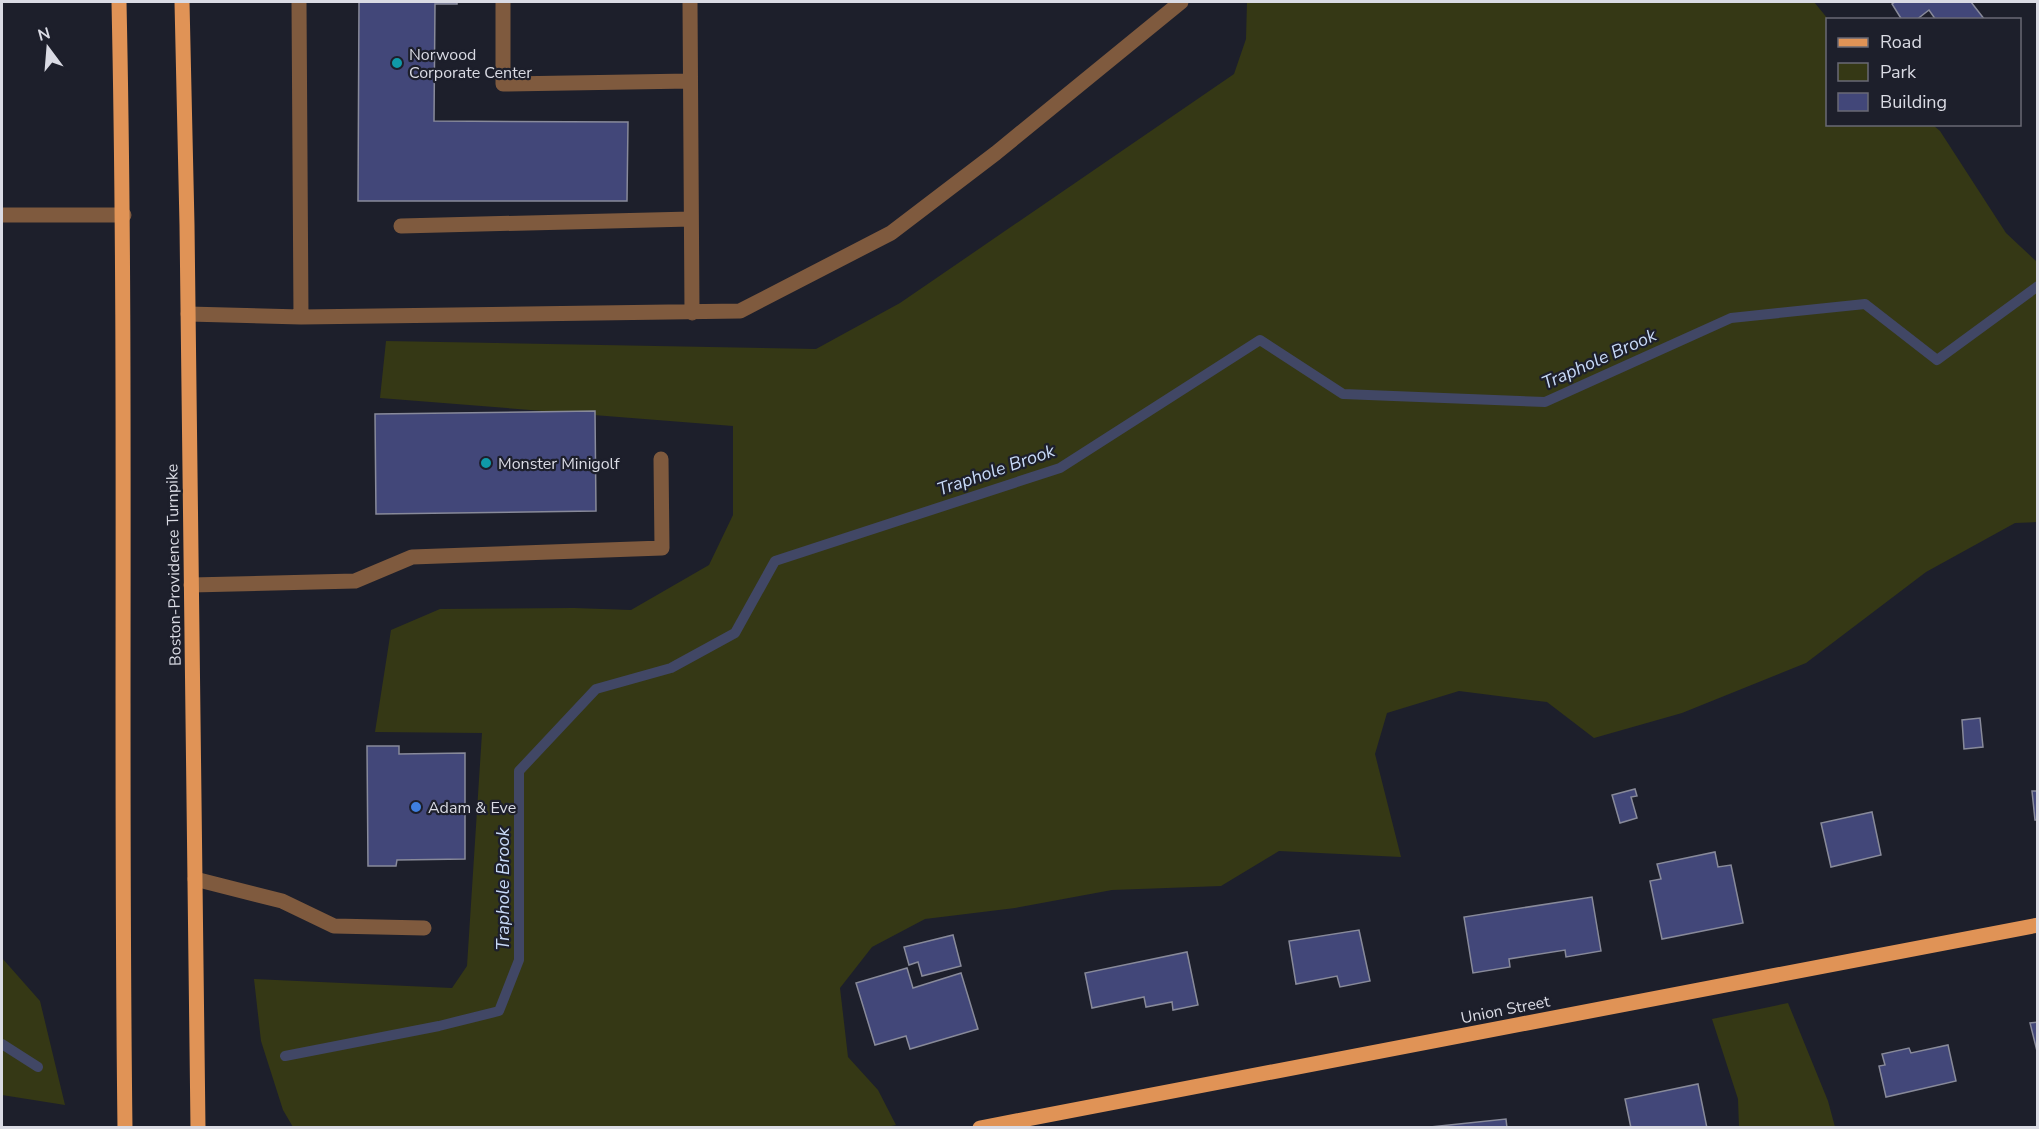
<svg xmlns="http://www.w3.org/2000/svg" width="2039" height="1129" font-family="'Nunito Sans',sans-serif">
	<rect width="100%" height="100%" fill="#1d1f2b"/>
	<!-- green -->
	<path fill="#353815" d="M1247 2H1814L1828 19V124L1933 125 1940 131 2006 233 2037 262V522L2015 523 1926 572 1806 663 1682 713 1594 738 1547 702 1459 691 1387 713 1375 754 1401 857 1279 851 1221 886 1112 890 1015 908 925 919 872 947 840 988 848 1057 878 1090 896 1125 882 1128 293 1127 283 1110 261 1041 254 979 452 988 467 966 482 733 375 732 391 630 440 609 574 608 631 610 709 565 733 515V426L380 398 386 341 816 349 900 303 1234 74 1246 39Z
		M2 958 40 1001 65 1105 2 1095Z
		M1788 1003 1828 1101 1835 1127H1739L1738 1099 1712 1019Z"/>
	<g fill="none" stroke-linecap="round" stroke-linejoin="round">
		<!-- stream -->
		<path stroke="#414765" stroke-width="10" d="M2 1044 38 1067
			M285 1056 439 1026 499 1011 519 960V771L596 689 671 668 735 633 775 561 1060 468 1260 340 1343 394 1545 402 1731 318 1865 304 1937 360 2038 286"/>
	</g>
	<!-- building -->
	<path fill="#424779" stroke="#888a9a" stroke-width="1.5" d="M359 2H457V4H435L434 121 628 122 627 201H358Z
		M1895 2H1971L1985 20H1936L1929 10 1916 20H1902L1892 4Z
		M595 411 596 511 376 514 375 414Z
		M1980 718 1983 747 1964 749 1962 720Z
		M367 746H399V754L465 753V859L397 860 396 866H368Z
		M1635 789 1637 796 1631 797 1637 818 1620 823 1612 795Z
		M2032 791H2038V820H2035Z
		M1872 812 1881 855 1831 867 1821 823Z
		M1715 852 1718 867 1731 865 1743 923 1662 939 1650 881 1661 879 1657 864Z
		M1592 897 1601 951 1566 957 1565 950 1509 959 1510 967 1473 973 1464 917Z
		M1359 930 1370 981 1340 987 1337 976 1296 984 1289 941Z
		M953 935 961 966 922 976 918 962 909 965 904 947Z
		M1187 952 1198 1005 1173 1010 1172 1002 1146 1007 1144 997 1092 1008 1085 973Z
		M907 968 913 988 961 973 978 1029 910 1049 906 1036 875 1045 856 983Z
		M2038 1022V1055L2030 1023Z
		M1948 1045 1956 1081 1886 1097 1879 1066 1885 1065 1882 1054 1909 1048 1911 1053Z
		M1698 1084 1707 1128H1631L1625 1099Z
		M1506 1119 1507 1128 1430 1127Z"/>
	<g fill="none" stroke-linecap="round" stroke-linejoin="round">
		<!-- minor -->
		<path stroke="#7f5a3e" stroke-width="15" d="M299 2 301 317
			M503 2V84L690 81
			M690 2 692 313
			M2 215H124
			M401 226 691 219
			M188 314 301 317 740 311 891 233 996 153 1181 2
			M191 585 355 581 412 557 662 548 661 459
			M195 879 282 901 334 926 424 928"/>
		<!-- major -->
		<path stroke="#e09356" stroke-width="15" d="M119 2C127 377 120 752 125 1128
			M182 2 187 225 198 1128
			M980 1128 2038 925"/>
	</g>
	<!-- markers -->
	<g fill="#0f9aa8" stroke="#1d1f2b" stroke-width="2">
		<circle cx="397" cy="63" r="6"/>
		<circle cx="486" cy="463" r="6"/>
	</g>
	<circle fill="#3f7fe0" stroke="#1d1f2b" stroke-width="2" cx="416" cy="807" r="6"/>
	<g text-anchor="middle" stroke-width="4.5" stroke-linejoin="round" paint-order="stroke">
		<!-- poi labels -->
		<g font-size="16" fill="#dadbe4" stroke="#1d1f2b" text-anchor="start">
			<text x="409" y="60">Norwood<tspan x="409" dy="18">Corporate Center</tspan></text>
			<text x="498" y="469">Monster Minigolf</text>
			<text x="428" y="813">Adam &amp; Eve</text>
		</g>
		<!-- street labels -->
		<g font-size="16" fill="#dadbe4" stroke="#1d1f2b">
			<text transform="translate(173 565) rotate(-91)" y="6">Boston-Providence Turnpike</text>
			<text transform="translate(1505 1009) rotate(-11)" y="6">Union Street</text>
		</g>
		<!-- water labels -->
		<g font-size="18" font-style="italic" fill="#c7d9f6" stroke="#1d1f2b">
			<text transform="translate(1599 359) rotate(-24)" y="6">Traphole Brook</text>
			<text transform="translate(996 470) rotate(-19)" y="6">Traphole Brook</text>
			<text transform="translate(503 889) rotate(-90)" y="6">Traphole Brook</text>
		</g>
	</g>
	<!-- border -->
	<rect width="2039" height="1129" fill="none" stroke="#dadbe4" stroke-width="6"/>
	<!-- legend -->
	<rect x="1826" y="18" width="195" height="108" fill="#1d1f2b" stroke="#696a75" stroke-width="1.5"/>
	<rect x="1838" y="38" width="30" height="9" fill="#e09356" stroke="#696a75" stroke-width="1.5"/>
	<text x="1880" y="48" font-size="18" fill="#dadbe4">Road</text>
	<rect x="1838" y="63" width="30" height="18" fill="#353815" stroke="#696a75" stroke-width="1.5"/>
	<text x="1880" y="78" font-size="18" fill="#dadbe4">Park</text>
	<rect x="1838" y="93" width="30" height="18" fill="#424779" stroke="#696a75" stroke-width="1.5"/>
	<text x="1880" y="108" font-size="18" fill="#dadbe4">Building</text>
	<!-- north arrow -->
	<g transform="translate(48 48) rotate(344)" stroke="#1d1f2b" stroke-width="4.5" paint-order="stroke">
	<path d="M0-4.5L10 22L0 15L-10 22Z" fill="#dadbe4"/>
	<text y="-9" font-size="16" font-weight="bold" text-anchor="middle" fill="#dadbe4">N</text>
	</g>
</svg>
